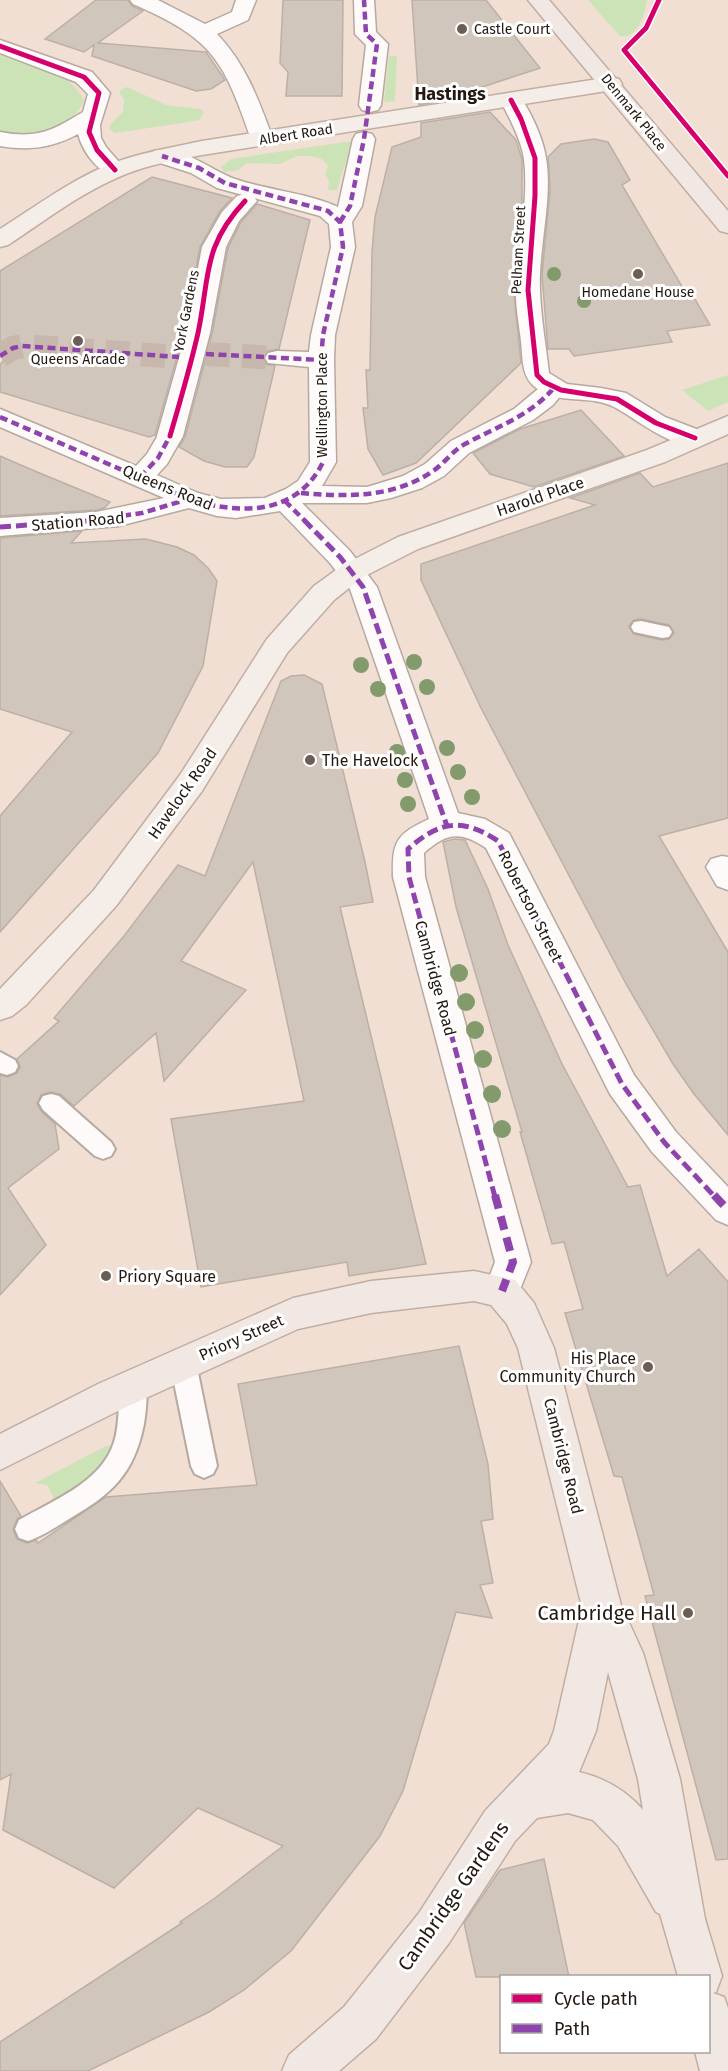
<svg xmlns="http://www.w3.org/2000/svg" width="728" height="2071" font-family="'Fira Sans',sans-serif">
	<rect width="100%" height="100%" fill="#f1dfd4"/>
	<!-- green -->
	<path fill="#cce3b8" d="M588 0H647C645 14 637 40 620 36Z
		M0 52C28 63 72 71 84 101 70 131 31 140 0 133Z
		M389 56H397L395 101 384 102Z
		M127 87 166 105 200 109 204 112 199 120 189 122 115 133 110 130V125L123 112 124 100 119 91Z
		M352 141 337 190H328L329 182 325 174 328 166 322 159 310 156H297L280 164 247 163 239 170 224 172 221 167 231 159Z
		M728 375V402L708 411 682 390Z
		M114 1445 106 1466 50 1508 53 1497 47 1485 35 1483 106 1446Z"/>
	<!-- building -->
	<path fill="#d1c6bb" stroke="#bcb0a6" stroke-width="1.5" fill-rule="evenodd" d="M96 0H128L132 6 143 11 98 43 206 52 225 80 211 89 196 91 92 56 94 45 84 52 45 39Z
		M283 0H343L342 96H286L288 72 280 63Z
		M412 0H486L540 68 470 91 475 96 419 105Z
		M490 112 516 140 522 159V207L514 293 521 363 416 463 383 475 368 449 363 408H368L366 370H370L372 252 375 217 392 147 421 137V123Z
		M594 139 608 142 630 180 622 185 684 290 689 289 710 325 667 331 672 342 574 356 569 349H548L542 275 550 190 548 157 561 144Z
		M152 177 232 198 220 211 200 247 184 332 155 435 149 437 0 392V365L7 356 0 352V271Z
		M257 204 310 220 279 349 268 351 263 357 266 364 275 366 254 457 247 467H225L204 461 179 447 185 437 212 334 228 248 241 222Z
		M581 410 624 456 534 487 490 474 473 453 520 429Z
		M0 456 37 472 110 502 104 508 96 510 0 516Z
		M728 463V818L659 836 728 952V1135L694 1094 673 1064 626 984 481 708 421 580V564L595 505 570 498 640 473 653 487ZM641 619 669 625 674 633 669 639 662 640 634 634 629 626 634 620Z
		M82 531 71 543 146 539 177 547 194 555 208 568 217 581 203 666 158 753 0 932V816L72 732 0 709V538Z
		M304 675 322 684 365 862 373 902 340 907 426 1264 349 1276 347 1262 201 1287 171 1119 304 1101 253 862 181 961 246 990 164 1081 156 1033 74 1106 60 1094 50 1092 41 1095 37 1104 42 1112 55 1124 59 1149 8 1188 46 1245 0 1295V1075L8 1077 17 1073 20 1067 17 1059 59 1021 54 1018 124 936 178 865 205 876 281 681 291 676Z
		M454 839 465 840 488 889 508 945 562 1064 628 1187 640 1185 667 1276 699 1249 728 1282V1859L716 1860 645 1596 654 1595 622 1477 614 1476 565 1313 583 1309 564 1242 552 1244 520 1132H522L456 907 443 842Z
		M459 1346 488 1464 493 1519 481 1521 493 1583 480 1585 492 1618 456 1612 403 1791 380 1836 291 1951 244 1990 209 2012 88 2071H0V2042L182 1923 180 1922 215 1898 283 1846 198 1808 114 1888 3 1830 11 1774 0 1780V1481L21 1516 17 1519 13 1530 17 1539 27 1543 36 1540 38 1543 106 1497 257 1485 238 1384Z
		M544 1859 569 1977H476L464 1923 500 1870Z"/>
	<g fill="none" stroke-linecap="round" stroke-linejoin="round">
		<!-- pedestrian-tunnel -->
		<path stroke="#c8b7ad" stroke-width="24" stroke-dasharray="24 12" stroke-linecap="butt" d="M206 354 277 358
			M0 356 13 348 22 346 179 357"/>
		<defs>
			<path id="service" d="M641 621 669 627 672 632 669 637 662 638 634 632 631 627 634 622Z
				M0 1052 15 1060 18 1066 15 1072 7 1075 0 1073Z
				M51 1094 59 1096 111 1142 115 1149 111 1156 103 1159 95 1156 43 1110 39 1103 43 1096Z
				M183 1352 192 1355 196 1363 217 1466 213 1474 204 1478 195 1474 191 1466 170 1363 174 1355Z
				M134 1375 143 1378C149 1391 146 1410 144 1424 134 1474 112 1494 69 1519 56 1527 43 1536 28 1541L19 1538 15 1529 19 1520C52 1501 102 1482 114 1442 121 1422 116 1397 125 1378Z"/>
			<path id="pedestrian" d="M354 0H374L376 32 388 44 381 105 378 110 370 112 362 110 359 105 366 45 355 34Z
				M364 132 372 134 375 139 362 206 352 222 355 247 335 335 334 360 336 462 322 486 367 487 403 476 425 464 451 441 514 409 544 384 553 381 562 384 566 389 553 405 533 420 469 453 444 476 422 488 391 498 367 503H302L350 551 377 587 458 813 485 819 509 833 634 1075 676 1132 728 1187V1225L716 1220 652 1152 610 1094 486 848C461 831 447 832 424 853L425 877 531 1262 515 1302 502 1306 489 1302 484 1291 495 1262 393 877C392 842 396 834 429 819L350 589 330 563 280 511 236 518 217 516 189 508 119 526 0 536V518L96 512 164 498 0 427V409L136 466 147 454 161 430 170 428 179 430 183 436 167 464 157 475 198 493 221 499 265 498 286 489 298 481 310 462 309 367 268 363 265 358 268 353 277 351 309 352 311 335 331 247 329 224 320 216 217 188 191 173 154 161 151 156 154 151C181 144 211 171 235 179 267 190 308 193 338 207L353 139 356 134Z"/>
			<path id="minor" d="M130 0H158L205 24 232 12 236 0H256L248 20 217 34C246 64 259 101 273 139L270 144 262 146 254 144 251 139C223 59 213 39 133 4Z
				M0 40 92 72 110 93 100 125 101 138 106 147 126 170 123 175C102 180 83 153 78 134 52 148 29 151 0 146V132C37 139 52 131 83 112L88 94 76 82 0 53Z
				M511 93 519 95C531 112 543 138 546 158 553 198 538 250 540 291 541 318 546 346 549 373L567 384 601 388 626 393 665 417 704 432 708 438 704 444C674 452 639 420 614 407 590 394 557 406 535 387 521 376 523 358 521 341 519 324 515 304 516 287 518 245 529 201 524 159 521 139 509 117 500 100L503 95Z
				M245 194 253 196 257 201 239 221 226 247 210 333 183 436 179 442 170 444 161 442 157 436 186 333 202 247 222 212 237 196Z
				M722 856 728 857V890L717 886 706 867 711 859Z"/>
			<path id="primary" d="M611 77 619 79 622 84 619 89 202 155C176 160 151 164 126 174 83 191 46 220 8 245L0 247V229C35 207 69 181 108 165 138 153 170 148 202 141Z
				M728 416V434L665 462 418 549 363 577 334 600 287 653 202 791 116 906 26 1005 12 1016 0 1020V989L94 890 180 775 267 639 314 586 343 565 398 537 647 450Z"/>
			<path id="trunk" d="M528 0H549L728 211V233L720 231Z
				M474 1271 515 1280 534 1303 554 1348 621 1605 643 1653 680 1779 705 1919 722 1976 716 1992 713 1993 724 1997 728 2008V2071H700L695 2052H708V1976H678L660 1914 656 1912 618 1846 593 1820 568 1813 537 1818 515 1841 449 1943 376 2039 339 2071H282L289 2055 344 2007 419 1913 485 1811 549 1744 554 1731 582 1607 518 1348 507 1324 491 1305 474 1301 371 1313 298 1329 124 1408 0 1470V1434L98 1384 293 1298 371 1281ZM608 1672 638 1779 643 1810C626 1790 604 1778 579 1772L596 1731Z"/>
		</defs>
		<!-- service casing -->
		<use href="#service" stroke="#b6a9a0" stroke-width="4"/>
		<!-- pedestrian casing -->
		<use href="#pedestrian" stroke="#b6a9a0" stroke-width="3"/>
		<!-- minor casing -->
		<use href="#minor" stroke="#b6a9a0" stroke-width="3"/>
		<!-- primary casing -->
		<use href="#primary" stroke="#c0aea3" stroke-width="3"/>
		<!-- trunk casing -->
		<use href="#trunk" stroke="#c0aea3" stroke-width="3"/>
		<!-- service -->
		<use href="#service" fill="#fdfaf9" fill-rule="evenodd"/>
		<!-- pedestrian -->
		<use href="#pedestrian" fill="#fdfaf9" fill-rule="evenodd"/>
		<!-- minor -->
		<use href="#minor" fill="#fdfaf9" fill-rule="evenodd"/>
		<!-- primary -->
		<use href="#primary" fill="#f5ede8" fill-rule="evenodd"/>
		<!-- trunk -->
		<use href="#trunk" fill="#f2e8e3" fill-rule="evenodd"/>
		<!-- quiet-far2 -->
		<path stroke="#8e44ad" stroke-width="4.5" stroke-dasharray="8 4.5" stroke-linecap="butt" d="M340 222 350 206 364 139 377 44 366 34 364 0
			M206 354 321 360
			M0 356 13 348 22 346 179 357
			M0 417 189 499C239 515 297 516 323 462L321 360 323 335 343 247 340 222 328 211 225 183 199 168 162 156
			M140 477 158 458 170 436
			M301 493C347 497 394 498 433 471 445 463 452 451 465 444 496 427 528 417 553 389
			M285 501 305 521
			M86 521 142 513 189 499"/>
		<!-- quiet-far1 -->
		<path stroke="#8e44ad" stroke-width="5" stroke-dasharray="11 5" stroke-linecap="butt" d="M304 520 340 557 363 587 447 826
			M0 527 100 520
			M495 1197 409 877 408 849C440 821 462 817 498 841L622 1084 664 1142 715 1197"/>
		<!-- quiet -->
		<path stroke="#8e44ad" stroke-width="8" stroke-dasharray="14 8" stroke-linecap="butt" d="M495 1195 513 1262 502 1291
			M714 1195 728 1210"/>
		<defs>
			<path id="cycleway" d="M659 0 646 28 624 50 728 176
				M0 46 84 77 99 93 89 132 97 150 115 170
				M511 100 521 119 535 158V196L528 290 537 375 544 382 561 390 617 399 656 423 695 438
				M170 436C180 402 190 368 198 333 210 276 202 247 245 201"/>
		</defs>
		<!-- cycleway casing -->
		<use href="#cycleway" stroke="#fff" stroke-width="8"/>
		<!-- cycleway -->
		<use href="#cycleway" stroke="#d6006c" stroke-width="5"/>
	</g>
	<!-- trees -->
	<g fill="#829a6c">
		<circle cx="554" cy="274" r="7"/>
		<circle cx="584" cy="301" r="7"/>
		<circle cx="414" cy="662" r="8"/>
		<circle cx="361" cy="665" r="8"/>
		<circle cx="427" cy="687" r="8"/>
		<circle cx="378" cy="689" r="8"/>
		<circle cx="447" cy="748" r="8"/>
		<circle cx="397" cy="752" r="8"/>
		<circle cx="458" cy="772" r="8"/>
		<circle cx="405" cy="780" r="8"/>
		<circle cx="472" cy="797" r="8"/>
		<circle cx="408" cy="804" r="8"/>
		<circle cx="459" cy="973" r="9"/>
		<circle cx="466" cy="1002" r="9"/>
		<circle cx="475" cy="1030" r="9"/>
		<circle cx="483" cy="1059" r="9"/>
		<circle cx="492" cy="1094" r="9"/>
		<circle cx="502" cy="1129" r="9"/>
	</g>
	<!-- markers -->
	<g fill="#6c5e56" stroke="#fff" stroke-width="2">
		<circle cx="462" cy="29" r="6"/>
		<circle cx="638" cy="274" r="6"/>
		<circle cx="78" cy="341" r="6"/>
		<circle cx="310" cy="760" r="6"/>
		<circle cx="106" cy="1276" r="6"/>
		<circle cx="648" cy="1367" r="6"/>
		<circle cx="688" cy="1613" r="6"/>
	</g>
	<g text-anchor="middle" stroke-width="6" stroke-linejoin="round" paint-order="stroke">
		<!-- far-poi labels -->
		<g font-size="14" fill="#241912" stroke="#fff">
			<text x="474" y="34" text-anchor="start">Castle Court</text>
			<text x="638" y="297">Homedane House</text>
			<text x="78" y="364">Queens Arcade</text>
		</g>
		<!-- far-street labels -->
		<g font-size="14" fill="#241912" stroke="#fff">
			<text transform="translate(634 112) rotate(51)" y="5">Denmark Place</text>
			<text transform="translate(296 134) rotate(-9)" y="5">Albert Road</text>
			<text transform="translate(518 250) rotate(-87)" y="5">Pelham Street</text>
			<text transform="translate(186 311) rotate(-79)" y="5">York Gardens</text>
			<text transform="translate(322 405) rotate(-90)" y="5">Wellington Place</text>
		</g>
		<!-- street labels -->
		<g font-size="16" fill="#241912" stroke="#fff">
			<text transform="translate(168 487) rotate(22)" y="6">Queens Road</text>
			<text transform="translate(540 496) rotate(-19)" y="6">Harold Place</text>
			<text transform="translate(78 521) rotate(-5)" y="6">Station Road</text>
			<text transform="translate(182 793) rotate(-55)" y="6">Havelock Road</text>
			<text transform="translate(531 906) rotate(63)" y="6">Robertson Street</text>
			<text transform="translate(436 978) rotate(75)" y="6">Cambridge Road</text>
			<text transform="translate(241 1337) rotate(-24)" y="6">Priory Street</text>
			<text transform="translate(564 1456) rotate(76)" y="6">Cambridge Road</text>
		</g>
		<!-- poi labels -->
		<g font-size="16" fill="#241912" stroke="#fff" text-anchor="start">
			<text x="322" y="766">The Havelock</text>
			<text x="118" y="1282">Priory Square</text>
			<text x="636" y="1364" text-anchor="end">His Place<tspan x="636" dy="18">Community Church</tspan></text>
		</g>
		<!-- far-district labels -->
		<g font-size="18" font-weight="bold" fill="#241912" stroke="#fff">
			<text x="450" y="100">Hastings</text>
		</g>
		<!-- near-poi labels -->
		<g font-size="20" fill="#241912" stroke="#fff" text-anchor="end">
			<text x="676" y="1620">Cambridge Hall</text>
		</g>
		<!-- near-street labels -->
		<g font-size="20" fill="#241912" stroke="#fff">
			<text transform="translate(453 1896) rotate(-55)" y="7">Cambridge Gardens</text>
		</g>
	</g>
	<!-- legend -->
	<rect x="500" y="1975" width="210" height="78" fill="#ffffff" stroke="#a7a3a0" stroke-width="1.5"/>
	<rect x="512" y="1994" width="30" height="9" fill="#d6006c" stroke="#a7a3a0" stroke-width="1.5"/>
	<text x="554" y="2005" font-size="18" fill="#241912">Cycle path</text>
	<rect x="512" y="2024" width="30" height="9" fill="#8e44ad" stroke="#a7a3a0" stroke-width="1.5"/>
	<text x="554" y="2035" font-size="18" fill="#241912">Path</text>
</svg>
